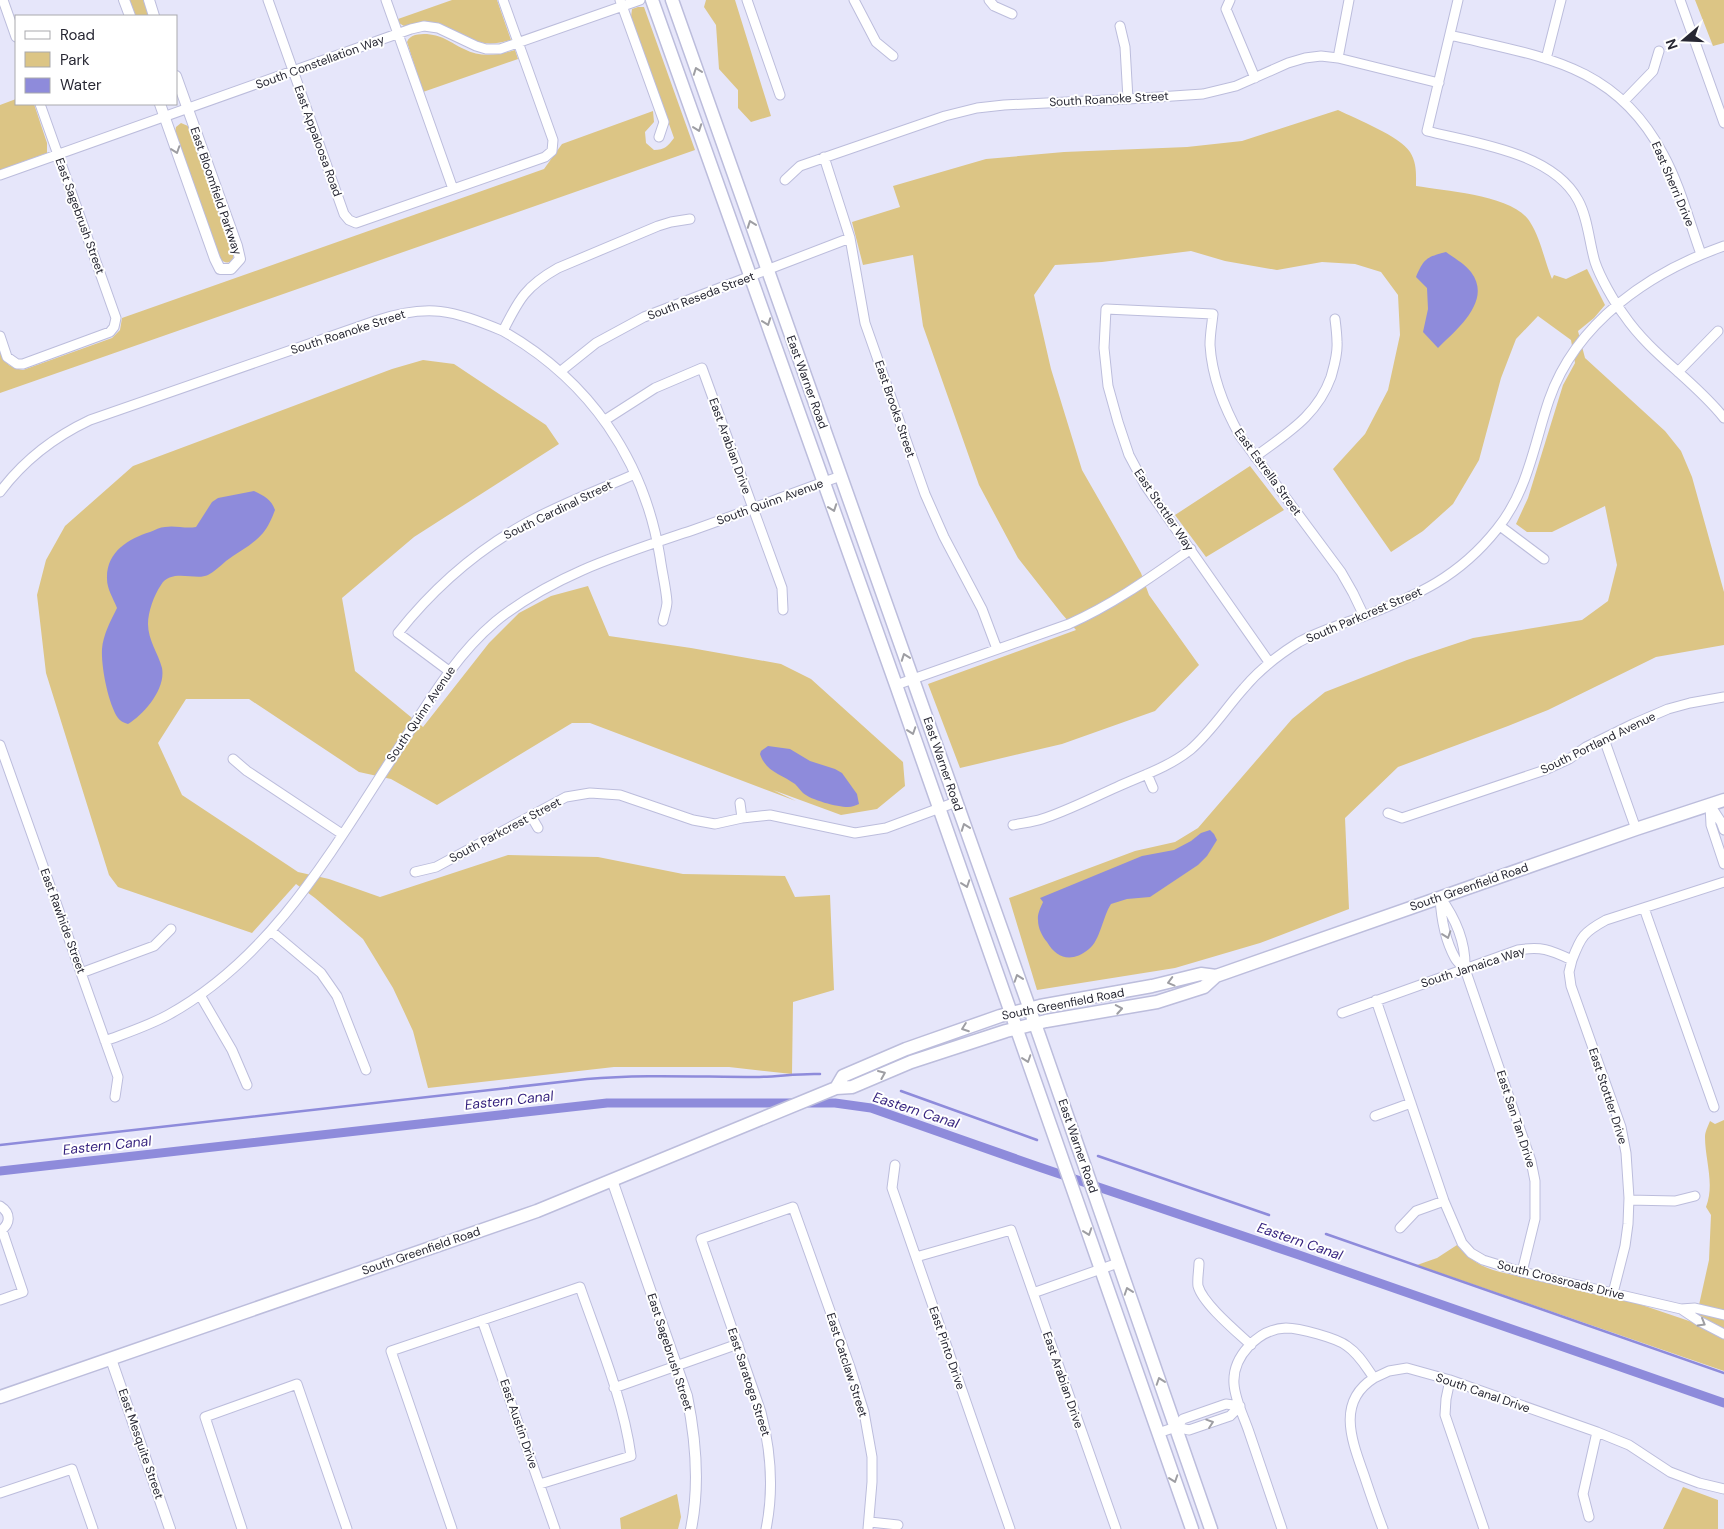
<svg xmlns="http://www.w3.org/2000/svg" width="1724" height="1529" font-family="'DM Sans',sans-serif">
	<rect width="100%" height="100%" fill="#e6e6fa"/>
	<!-- green -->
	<path fill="#dcc585" d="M128 0H144L150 16H134Z
		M452 0H497L511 40C495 45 480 45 465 37 460 35 456 31 451 29 437 22 420 22 404 26L399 23 398 19Z
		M706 0H735L771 116 751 122 738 108V90L719 69 716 25 704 7Z
		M1695 0H1724V43L1713 46Z
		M638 7H644L695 150 0 393V351C5 364 9 367 23 370L112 338 120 330 122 318 544 169 562 144 653 111 654 122 645 132 646 143 654 150C665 150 668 146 674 138L631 17 632 9Z
		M427 34C445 36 449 42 464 49 481 58 498 55 515 50L518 59 423 92 407 42C410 34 419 34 427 34Z
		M16 99V104H34L47 143V153L0 170V105Z
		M1338 110C1356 119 1400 136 1410 152 1417 163 1416 174 1416 186 1446 191 1514 195 1530 222 1541 239 1544 260 1552 279L1554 275 1566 279 1587 269 1605 305 1594 318 1578 331 1585 358 1665 431 1681 451 1692 477 1724 592V645L1656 657 1548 710 1508 726 1398 767 1345 818 1349 909 1260 943 1175 968 1037 990 1009 898 1135 851 1175 842 1198 828 1292 719 1325 692 1407 660 1473 638 1582 620 1608 601 1617 565 1605 506 1552 532H1527L1516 524 1528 498 1563 385 1575 363 1571 340 1538 316 1516 339 1501 378 1479 460 1453 504 1423 531 1391 552 1333 469 1365 434 1388 390 1400 335 1398 295 1381 272 1355 264 1322 262 1277 270 1225 261 1191 251 1102 262 1055 265 1034 295 1051 369 1082 470 1141 573 1149 595 1199 665 1155 711 1062 744 960 768 928 684 1076 630 1062 614 1018 558 979 485 923 326 913 255 863 265 852 222 900 207 893 186 986 159 1064 152 1187 147 1242 141Z
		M181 123 188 126 233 253C235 263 226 265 220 259L175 132 176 127Z
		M423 360 454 364 546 425 559 444 414 537 342 598 355 671 423 727 489 643 519 613 551 596 588 586 609 636 691 648 781 664 811 679 903 762 905 786 877 809 841 815 773 790 796 801 590 723H572L437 805 391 779 359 772 249 699H186L158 743 182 795 298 872 329 879 380 897 508 855 598 857 683 874 785 876 795 897 830 895 834 990 793 1002 792 1074 729 1067H614L428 1088 413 1031 393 988 363 939 315 898 296 884 252 933 118 887 109 875 46 673 37 595 46 560 65 526 133 466 392 369Z
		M1250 466 1284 510 1206 557 1175 515Z
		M1724 1120V1371L1417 1265 1437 1258 1457 1245C1470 1260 1481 1267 1500 1272L1636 1303 1695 1323 1709 1260 1711 1215 1706 1207C1715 1184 1705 1160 1705 1137 1705 1132 1708 1126 1710 1121L1715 1124Z
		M1683 1487 1718 1500V1529H1663Z
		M677 1494 681 1517 678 1529H621L620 1518Z"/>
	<!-- water -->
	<path fill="#8e8bdb" d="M1446 252C1454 258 1465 264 1471 272 1493 301 1456 330 1438 348L1423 332 1428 309 1427 288 1416 277C1424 258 1427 257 1446 252Z
		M254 491C264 496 271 499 275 510 272 518 268 527 263 533 253 545 238 552 226 561 220 566 214 572 208 575 196 581 171 568 161 585 154 595 148 612 148 624 148 640 158 653 162 668 166 689 144 714 128 724 124 723 120 721 118 718 108 703 101 666 102 649 103 635 111 620 117 608 113 598 107 589 107 579 106 552 128 539 150 532 155 530 160 527 165 527 175 525 185 529 196 527L212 502 218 498Z
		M768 746 790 749 810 761 835 769 842 773 857 794 859 804C856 805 852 807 848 807 837 807 811 800 803 793 800 790 798 787 795 784 781 774 766 772 760 754L761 751Z
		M1210 830 1214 834 1217 840 1207 856 1198 865 1150 897 1127 899 1111 904C1103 916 1100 941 1089 949 1072 963 1057 959 1047 942 1042 936 1038 928 1038 920 1037 914 1041 907 1043 902L1040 898 1142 856 1174 850 1191 841 1201 833Z"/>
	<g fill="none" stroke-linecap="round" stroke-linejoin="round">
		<!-- stream -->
		<path stroke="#8e8bdb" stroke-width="2.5" d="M901 1091 1037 1140
			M0 1145 587 1079C643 1074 699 1077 755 1077 777 1077 798 1073 820 1074
			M1098 1156 1269 1215
			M1326 1234 1724 1373"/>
		<!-- canal -->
		<path stroke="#8e8bdb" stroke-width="9" d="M0 1171 607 1103H835L871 1108 1039 1167 1299 1255 1724 1403"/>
		<defs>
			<path id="minor" d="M3 0 16 37
				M268 0 344 214 349 220 356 223 545 157 552 151 553 140 503 0
				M386 0 453 189
				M620 0 664 122 659 137
				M747 0 780 95
				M854 0 876 42 893 56
				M989 0 994 6 1012 14
				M1230 0 1226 9 1255 78
				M1458 0 1427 131C1474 143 1552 152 1578 200 1588 218 1589 242 1595 262 1600 277 1614 302 1624 315 1651 355 1694 380 1724 418
				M1680 0 1724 123
				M1120 26 1125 47 1128 99
				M1450 35C1541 57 1615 63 1663 154 1680 185 1689 221 1701 254
				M1338 58 1349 0
				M1546 59 1561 0
				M1624 101 1653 71 1659 51
				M824 157 850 238 865 323 925 494 944 537 982 609 997 649
				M0 175 411 29 424 26 438 28 476 46 486 49H500L640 0
				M785 180 800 166 945 116 977 108 1004 105 1128 99 1203 94 1236 86 1288 63 1305 58 1321 56 1338 58 1439 83
				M503 331C589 380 644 459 660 557 662 572 666 588 667 602 667 608 664 615 663 621
				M0 336 7 357 17 364H23L110 332 114 327 116 318 40 104
				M561 371 596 343 644 317 850 238
				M1678 372 1718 331
				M605 420 655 388 702 368 782 588 783 610
				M1255 457C1287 433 1317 416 1331 377 1334 366 1338 354 1337 342 1337 335 1336 327 1335 319
				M0 492C24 460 54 437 90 420L375 321C429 303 452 310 503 331 519 299 526 286 558 268L658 226 671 222 690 219
				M1500 526 1544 559
				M1269 662 1145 485 1129 455 1118 422 1108 386 1104 348 1106 309 1213 314C1212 324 1210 334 1210 345 1212 378 1224 407 1240 436L1341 572 1353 593 1364 616
				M449 671 398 633C433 589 472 554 521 526 557 505 597 491 635 474
				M896 685 1069 624C1114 604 1151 577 1191 549
				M1604 739 1636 829
				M0 745 118 1077 115 1097
				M233 759 247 771 342 834
				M1147 774 1153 788
				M740 803 742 818
				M1710 805 1711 825 1724 864
				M1710 805 1721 822 1724 830
				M1388 813 1402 818 1545 770 1569 759 1586 747 1633 724 1668 709 1690 703 1724 697
				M531 816 538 828
				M1013 825C1022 823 1033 822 1042 819 1067 811 1092 798 1117 787 1141 776 1169 767 1190 750 1211 732 1226 708 1244 688 1260 669 1278 655 1299 642 1319 631 1341 624 1362 617 1418 595 1459 577 1497 529 1528 491 1534 444 1549 400 1576 322 1650 272 1724 246
				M415 872 436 867 566 797 590 793 620 795 693 820 715 824 742 818 770 815 855 833 886 828 956 802
				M1440 897C1456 919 1466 942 1465 969L1531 1161 1535 1181V1219L1522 1272
				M1440 897C1441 916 1445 940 1455 958 1457 962 1462 966 1465 969
				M1644 908 1714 1107
				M271 931 321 973 337 996 366 1070
				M1572 960 1569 972 1571 986 1621 1127 1626 1153 1629 1198 1628 1224 1625 1246 1613 1293
				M81 973 154 946 171 929
				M200 995 232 1050 247 1085
				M1376 1000 1444 1201 1462 1243 1471 1253 1483 1260 1522 1272 1681 1309 1695 1308 1724 1315
				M1342 1013 1518 950C1542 946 1550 950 1572 960 1581 936 1584 932 1606 920L1724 882
				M105 1041C126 1033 148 1026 168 1015 277 955 337 841 404 740 431 698 457 654 495 622 554 574 625 553 696 529 744 512 792 493 841 476
				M1375 1116 1411 1103
				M895 1165 892 1188 1010 1529
				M1629 1200 1675 1201 1695 1196
				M0 1206C11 1213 11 1224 0 1231
				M1400 1228 1416 1211 1444 1201
				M916 1257 1011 1230 1116 1529
				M1199 1263C1199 1270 1197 1279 1198 1286 1203 1304 1237 1332 1251 1345
				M1033 1293 1118 1263
				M0 1300 23 1292 2 1230
				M1681 1309 1699 1321 1724 1334
				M482 1320 555 1529
				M1374 1378C1336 1402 1352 1441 1364 1475 1370 1493 1376 1511 1383 1529
				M1450 1380 1446 1399 1445 1415 1484 1529
				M614 1388 738 1344
				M1176 1427 1189 1430 1230 1416 1240 1406
				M1158 1433 1176 1427 1183 1419 1226 1404 1240 1406
				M0 1493 72 1469 93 1529
				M1589 1517 1583 1494 1597 1432
				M870 1522 898 1525
				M242 1529 205 1417 297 1384 347 1529
				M452 1529 391 1351 580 1287C599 1342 623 1398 631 1456L540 1484
				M766 1529C774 1490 771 1451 761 1412L701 1239 793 1207 850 1367 864 1412 872 1457V1482L868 1529
				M1282 1529C1271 1497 1260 1464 1249 1432 1244 1417 1235 1400 1234 1384 1232 1357 1258 1329 1286 1328 1299 1328 1337 1338 1347 1346 1359 1354 1366 1367 1374 1378L1389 1371 1407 1368 1450 1380 1597 1432 1629 1445 1670 1472 1699 1483 1724 1489"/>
			<path id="tertiary" d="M124 0 130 16
				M149 0 154 16
				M160 104 215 259 220 269H231L240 259 237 246 176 76
				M612 1180 687 1396C696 1440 700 1485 691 1529
				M111 1359 170 1529"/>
			<path id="secondary" d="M652 0 896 685 1192 1529
				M672 0 1039 1035 1211 1529
				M836 1088 843 1076 906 1049 1000 1016 1040 1006 1152 986 1201 974 1216 976
				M0 1397 537 1211 836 1088 852 1087 911 1062 1006 1031 1046 1021 1157 1002 1204 987 1216 976 1636 829 1724 800"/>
		</defs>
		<!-- minor casing -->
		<use href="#minor" stroke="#bcbddc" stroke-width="11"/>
		<!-- tertiary casing -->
		<use href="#tertiary" stroke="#bcbddc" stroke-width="12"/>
		<!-- secondary casing -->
		<use href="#secondary" stroke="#bcbddc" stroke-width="15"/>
		<!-- minor -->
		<use href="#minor" stroke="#fff" stroke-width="9"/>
		<!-- tertiary -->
		<use href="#tertiary" stroke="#fff" stroke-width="10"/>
		<!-- secondary -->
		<use href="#secondary" stroke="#fff" stroke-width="12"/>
	</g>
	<!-- one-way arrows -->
	<defs><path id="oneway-chevron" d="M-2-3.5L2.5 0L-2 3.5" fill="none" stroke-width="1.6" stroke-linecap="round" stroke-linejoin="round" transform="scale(1.25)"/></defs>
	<g stroke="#9e9ea3">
		<use href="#oneway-chevron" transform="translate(697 71) rotate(-110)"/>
		<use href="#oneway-chevron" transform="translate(698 128) rotate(70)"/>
		<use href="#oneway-chevron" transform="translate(176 150) rotate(71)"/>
		<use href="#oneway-chevron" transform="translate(751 224) rotate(-110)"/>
		<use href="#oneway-chevron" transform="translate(767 322) rotate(70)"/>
		<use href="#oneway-chevron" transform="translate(833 508) rotate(70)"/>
		<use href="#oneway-chevron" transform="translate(905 657) rotate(-110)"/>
		<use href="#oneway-chevron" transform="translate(912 731) rotate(71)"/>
		<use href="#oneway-chevron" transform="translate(965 827) rotate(-110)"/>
		<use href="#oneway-chevron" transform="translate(966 884) rotate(71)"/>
		<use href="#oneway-chevron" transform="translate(1447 935) rotate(71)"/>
		<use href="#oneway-chevron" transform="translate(1018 978) rotate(-109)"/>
		<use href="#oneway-chevron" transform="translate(1171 982) rotate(165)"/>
		<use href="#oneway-chevron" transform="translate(1119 1009) rotate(-10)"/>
		<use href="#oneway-chevron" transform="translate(965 1028) rotate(160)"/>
		<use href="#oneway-chevron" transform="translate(1027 1059) rotate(71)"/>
		<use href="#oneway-chevron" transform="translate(882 1074) rotate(-23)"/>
		<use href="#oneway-chevron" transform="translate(1088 1232) rotate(71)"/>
		<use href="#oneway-chevron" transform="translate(1128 1291) rotate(-109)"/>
		<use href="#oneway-chevron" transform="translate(1702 1323) rotate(30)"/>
		<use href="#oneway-chevron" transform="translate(1160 1381) rotate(-109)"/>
		<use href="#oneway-chevron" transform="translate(1210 1423) rotate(-19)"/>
		<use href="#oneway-chevron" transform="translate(1174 1479) rotate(71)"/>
	</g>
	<g text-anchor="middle" stroke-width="4" stroke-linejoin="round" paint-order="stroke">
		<!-- street labels -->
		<g font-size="12" fill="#272733" stroke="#fff">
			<text transform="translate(320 62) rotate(-20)" y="4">South Constellation Way</text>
			<text transform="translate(1109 99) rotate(-3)" y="4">South Roanoke Street</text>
			<text transform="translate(318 141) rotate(70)" y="4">East Appaloosa Road</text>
			<text transform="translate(1673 184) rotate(67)" y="4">East Sherri Drive</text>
			<text transform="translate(216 191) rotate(71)" y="4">East Bloomfield Parkway</text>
			<text transform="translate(80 216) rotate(70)" y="4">East Sagebrush Street</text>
			<text transform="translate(701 296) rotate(-21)" y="4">South Reseda Street</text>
			<text transform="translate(348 332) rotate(-18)" y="4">South Roanoke Street</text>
			<text transform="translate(807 382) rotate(70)" y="4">East Warner Road</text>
			<text transform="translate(895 409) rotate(71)" y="4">East Brooks Street</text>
			<text transform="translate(730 446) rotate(70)" y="4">East Arabian Drive</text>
			<text transform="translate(1268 472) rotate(54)" y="4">East Estrella Street</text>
			<text transform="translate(770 502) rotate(-20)" y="4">South Quinn Avenue</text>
			<text transform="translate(558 510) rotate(-26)" y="4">South Cardinal Street</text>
			<text transform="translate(1164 510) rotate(56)" y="4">East Stottler Way</text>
			<text transform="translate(1364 615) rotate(-23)" y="4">South Parkcrest Street</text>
			<text transform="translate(421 714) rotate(-56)" y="4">South Quinn Avenue</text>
			<text transform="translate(1598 743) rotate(-26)" y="4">South Portland Avenue</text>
			<text transform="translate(943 764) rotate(71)" y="4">East Warner Road</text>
			<text transform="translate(505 830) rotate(-28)" y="4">South Parkcrest Street</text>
			<text transform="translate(1469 887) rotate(-19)" y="4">South Greenfield Road</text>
			<text transform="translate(63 921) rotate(70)" y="4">East Rawhide Street</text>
			<text transform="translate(1473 967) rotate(-18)" y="4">South Jamaica Way</text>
			<text transform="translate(1063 1004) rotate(-11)" y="4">South Greenfield Road</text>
			<text transform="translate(1608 1096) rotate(72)" y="4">East Stottler Drive</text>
			<text transform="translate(1516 1119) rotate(72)" y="4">East San Tan Drive</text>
			<text transform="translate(1078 1146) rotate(71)" y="4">East Warner Road</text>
			<text transform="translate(421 1251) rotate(-19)" y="4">South Greenfield Road</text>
			<text transform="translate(1561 1280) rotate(14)" y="4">South Crossroads Drive</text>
			<text transform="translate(947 1348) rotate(71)" y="4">East Pinto Drive</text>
			<text transform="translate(670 1352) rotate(72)" y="4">East Sagebrush Street</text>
			<text transform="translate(847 1365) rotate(72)" y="4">East Catclaw Street</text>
			<text transform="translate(1063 1380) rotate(71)" y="4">East Arabian Drive</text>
			<text transform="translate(749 1382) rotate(72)" y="4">East Saratoga Street</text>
			<text transform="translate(1483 1393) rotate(19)" y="4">South Canal Drive</text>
			<text transform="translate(519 1424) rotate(71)" y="4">East Austin Drive</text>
			<text transform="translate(141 1444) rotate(71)" y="4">East Mesquite Street</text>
		</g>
		<!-- water labels -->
		<g font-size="14" font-style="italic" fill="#331f7d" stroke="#fff">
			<text transform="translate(509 1100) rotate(-6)" y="5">Eastern Canal</text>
			<text transform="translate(916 1110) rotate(18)" y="5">Eastern Canal</text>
			<text transform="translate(107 1145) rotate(-6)" y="5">Eastern Canal</text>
			<text transform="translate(1300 1241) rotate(19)" y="5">Eastern Canal</text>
		</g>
	</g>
	<!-- legend -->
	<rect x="15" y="15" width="162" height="90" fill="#ffffff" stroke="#a9a9ad"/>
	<rect x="25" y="31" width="25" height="8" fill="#ffffff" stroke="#a9a9ad"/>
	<text x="60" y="40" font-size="15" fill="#272733">Road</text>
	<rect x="25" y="52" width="25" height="15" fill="#dcc585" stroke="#a9a9ad"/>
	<text x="60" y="65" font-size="15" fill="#272733">Park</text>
	<rect x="25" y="78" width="25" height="15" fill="#8e8bdb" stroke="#a9a9ad"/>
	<text x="60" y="90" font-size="15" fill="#272733">Water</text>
	<!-- north arrow -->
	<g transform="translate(1684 40) rotate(251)" stroke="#ffffff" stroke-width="4" paint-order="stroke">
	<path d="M0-4L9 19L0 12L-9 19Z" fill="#272733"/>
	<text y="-8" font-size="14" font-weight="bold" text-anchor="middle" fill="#272733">N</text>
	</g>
</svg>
